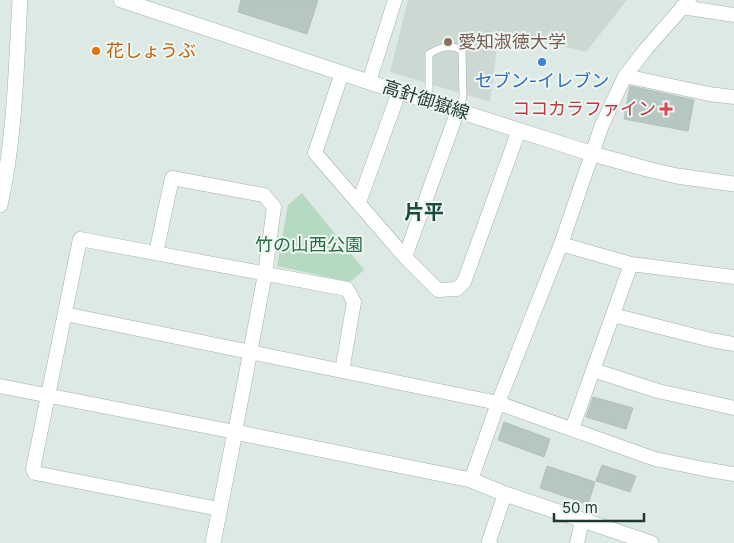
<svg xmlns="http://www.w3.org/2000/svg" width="734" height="543" font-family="Inter,'Noto Sans JP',sans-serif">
	<rect width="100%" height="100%" fill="#dde9e4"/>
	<!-- built -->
	<path fill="#ccd9d3" d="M408 0H627L586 52 499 32 490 102 390 72Z"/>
	<!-- green -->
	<path fill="#b6dac1" d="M302 193 364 270 350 282 277 266 288 205Z"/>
	<!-- building -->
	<path fill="#b6c6c0" stroke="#b0c2bb" d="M241 0H318L307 34 238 12Z
		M630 86 694 100 688 131 624 119Z
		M593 397 633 408 626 429 586 417Z
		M504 422 550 439 544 457 498 440Z
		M602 465 636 476 630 492 596 481Z
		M547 466 595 482 588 504 540 488Z"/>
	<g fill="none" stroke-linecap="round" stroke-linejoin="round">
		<defs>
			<path id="lane" d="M429 101V54C440 47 450 44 462 50L463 97 458 110"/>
			<path id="street" d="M682 7 734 15
				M342 73 315 153 405 257 438 290 457 289 464 282 519 130
				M625 76 709 94 734 97
				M369 82 395 0
				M359 202 399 92
				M561 244 631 264 734 277
				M405 257 458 110
				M65 314 498 403 655 459 709 470 734 474
				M613 315 711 340 734 344
				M593 370 658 391 734 408
				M0 386 235 432 265 274 274 207 264 195 172 178 156 253
				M572 429 631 264
				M471 480 498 403 561 244 602 125 625 76 646 49 689 0
				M219 509 35 473 33 469 80 239 347 289 354 302 342 371
				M490 543 489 541 505 494
				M577 543 582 521"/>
			<path id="secondary" d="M121 0 399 92 593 154 647 169 677 176 734 184
				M0 205C15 138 16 69 20 0
				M213 543 235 432 471 480 505 494 651 543"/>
		</defs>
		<!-- lane casing -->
		<use href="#lane" stroke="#a0b0ab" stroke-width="8"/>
		<!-- street casing -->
		<use href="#street" stroke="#a0b0ab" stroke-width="15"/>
		<!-- secondary casing -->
		<use href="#secondary" stroke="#9db4ac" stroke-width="16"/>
		<!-- lane -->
		<use href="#lane" stroke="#fff" stroke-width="7"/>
		<!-- street -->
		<use href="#street" stroke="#fff" stroke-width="14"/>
		<!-- secondary -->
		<use href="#secondary" stroke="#fff" stroke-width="15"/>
	</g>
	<!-- markers -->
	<circle fill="#8d6e63" stroke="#edf6f2" stroke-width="2" cx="448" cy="42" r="5"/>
	<circle fill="#e8710a" stroke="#edf6f2" stroke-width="2" cx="96" cy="51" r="5"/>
	<circle fill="#3f7fe0" stroke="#edf6f2" stroke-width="2" cx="542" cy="62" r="5"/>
	<path fill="#e0444e" stroke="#edf6f2" stroke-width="2" d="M663.5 101.5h5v5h5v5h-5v5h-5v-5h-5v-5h5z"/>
	<g text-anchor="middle" stroke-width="4" stroke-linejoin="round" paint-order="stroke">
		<!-- education labels -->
		<g font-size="18" fill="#785e54" stroke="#edf6f2" text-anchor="start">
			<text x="458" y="48">愛知淑徳大学</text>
		</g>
		<!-- food labels -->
		<g font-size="18" fill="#c56008" stroke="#edf6f2" text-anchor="start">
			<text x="106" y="57">花しょうぶ</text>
		</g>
		<!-- shop labels -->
		<g font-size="18" fill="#366cbe" stroke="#edf6f2">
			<text x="542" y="87">セブン-イレブン</text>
		</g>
		<!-- street labels -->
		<g font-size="18" fill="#1f3832" stroke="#edf6f2">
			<text transform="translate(426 100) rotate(18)" y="6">高針御嶽線</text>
		</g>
		<!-- health labels -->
		<g font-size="18" fill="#be3a42" stroke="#edf6f2" text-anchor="end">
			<text x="656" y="115">ココカラファイン</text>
		</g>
		<!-- park labels -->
		<g font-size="18" fill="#2b6d46" stroke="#edf6f2">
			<text x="309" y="251">竹の山西公園</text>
		</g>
		<!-- quarter labels -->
		<g font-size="20" font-weight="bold" fill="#1c493f" stroke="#edf6f2">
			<text x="424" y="219">片平</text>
		</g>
	</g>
	<!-- scale -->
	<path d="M554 513v8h90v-8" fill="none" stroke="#1f3832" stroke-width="2.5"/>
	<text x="562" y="513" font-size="15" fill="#1f3832" stroke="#edf6f2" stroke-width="4" paint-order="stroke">50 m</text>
</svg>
